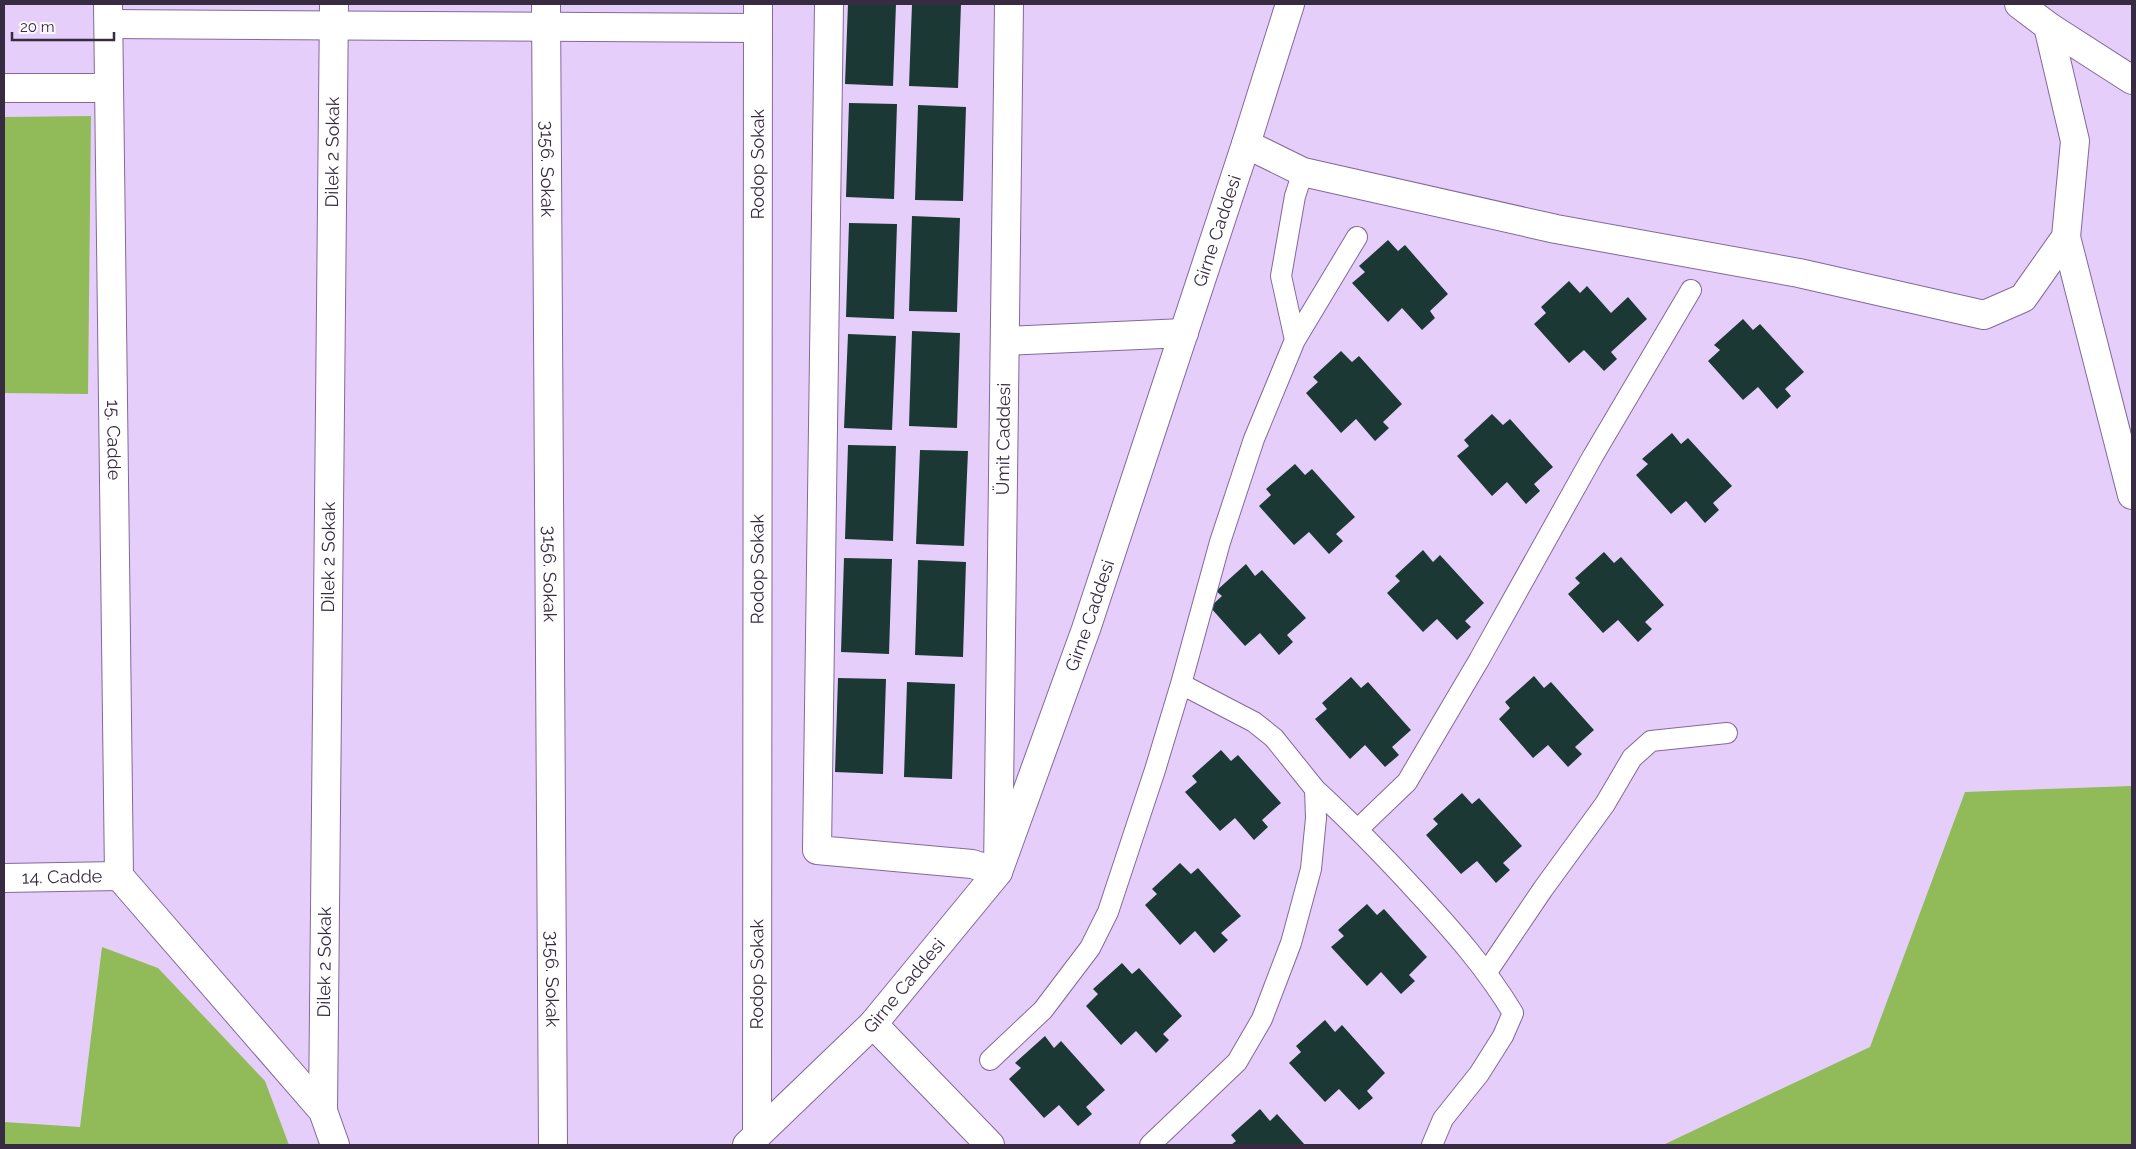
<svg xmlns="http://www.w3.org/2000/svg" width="2136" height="1149" font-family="Raleway,sans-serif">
	<rect width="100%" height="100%" fill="#e5cefa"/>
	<!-- green -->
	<path fill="#91ba58" d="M91 116 88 394 4 393V117Z
		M2132 786V1145H1663L1870 1047 1965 792Z
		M102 947 158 968 265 1081 289 1145H4V1122L80 1127Z"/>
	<!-- building -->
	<path fill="#1c3835" d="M848 4H896L893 86 845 84Z
		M912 4H961L958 88 909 86Z
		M849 103 897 104 894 199 846 197Z
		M918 105 966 107 963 201 915 200Z
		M912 216 960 218 957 312 909 311Z
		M849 223 897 224 894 319 846 317Z
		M1388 240 1398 251 1405 245 1448 294 1430 311 1435 318 1422 330 1402 308 1388 322 1352 283 1365 272 1359 266Z
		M1569 281 1580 293 1587 286 1611 313 1628 297 1647 319 1611 352 1617 359 1604 371 1584 350 1569 363 1534 324 1546 313 1541 307Z
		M1743 319 1753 330 1760 324 1804 372 1785 389 1791 396 1777 409 1758 387 1743 400 1708 361 1720 350 1714 345Z
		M912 331 960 333 957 428 909 426Z
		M848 334 896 336 892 430 844 428Z
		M1341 351 1352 362 1359 356 1402 404 1383 422 1389 428 1375 441 1356 419 1341 433 1306 393 1318 382 1313 377Z
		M1492 414 1503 425 1510 419 1553 467 1534 484 1540 491 1526 504 1507 482 1492 496 1457 456 1469 446 1464 440Z
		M1672 433 1681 444 1688 438 1732 486 1713 503 1719 510 1705 523 1686 501 1671 514 1636 475 1648 464 1642 459Z
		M848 445 896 446 893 541 845 539Z
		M920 450 968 451 964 546 916 544Z
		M1295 464 1305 475 1312 469 1355 517 1336 534 1343 541 1329 554 1309 532 1294 545 1259 506 1271 495 1266 489Z
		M1423 550 1433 562 1440 555 1484 603 1465 621 1471 627 1457 640 1437 619 1423 632 1387 593 1400 581 1395 576Z
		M1604 552 1614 563 1621 557 1664 605 1645 622 1652 629 1638 642 1618 620 1603 633 1568 594 1580 583 1575 578Z
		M844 558 892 559 889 654 841 652Z
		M918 560 966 562 963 657 915 655Z
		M1246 564 1255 576 1262 570 1306 618 1287 635 1293 642 1279 655 1260 633 1245 646 1210 607 1222 596 1216 591Z
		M1534 676 1544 688 1551 682 1594 730 1575 747 1582 754 1568 767 1548 745 1533 758 1499 719 1510 708 1505 702Z
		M1351 677 1361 688 1368 682 1411 730 1392 747 1399 755 1385 767 1365 745 1350 759 1315 719 1327 709 1322 703Z
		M838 678 886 679 883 774 835 772Z
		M907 682 955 684 952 779 904 777Z
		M1221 750 1231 761 1238 755 1281 803 1262 820 1268 827 1254 840 1235 818 1220 831 1185 792 1197 782 1192 776Z
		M1462 793 1472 804 1479 798 1522 846 1503 863 1510 870 1496 883 1477 861 1461 874 1426 835 1438 824 1433 819Z
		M1180 863 1191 874 1198 868 1241 916 1221 933 1228 940 1214 953 1195 931 1180 945 1145 905 1157 894 1152 889Z
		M1367 904 1377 915 1384 909 1427 957 1409 975 1415 981 1401 994 1381 972 1367 986 1331 947 1344 936 1338 930Z
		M1122 963 1132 974 1139 968 1182 1016 1163 1034 1169 1040 1156 1053 1136 1031 1121 1045 1086 1006 1098 994 1093 989Z
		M1325 1020 1335 1032 1342 1025 1385 1073 1367 1091 1373 1098 1359 1110 1339 1089 1325 1102 1289 1063 1301 1052 1296 1046Z
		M1045 1036 1054 1048 1061 1041 1105 1090 1086 1107 1092 1114 1078 1126 1059 1105 1044 1118 1009 1079 1021 1068 1015 1063Z
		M1260 1109 1270 1121 1277 1114 1305 1145H1231L1236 1141 1231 1135Z"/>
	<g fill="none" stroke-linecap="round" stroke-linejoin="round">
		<defs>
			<path id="service" d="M1295 340 1281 276 1295 196 1303 172
				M1315 789C1351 822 1385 857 1418 893 1453 931 1486 968 1513 1013L1503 1036 1479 1074 1443 1119 1432 1145
				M1358 829 1407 782 1479 660 1593 456 1691 290
				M1487 972 1543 889 1605 804 1632 758 1651 741 1727 733
				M990 1060 1043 1010 1090 948 1108 912 1155 770 1181 684
				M1150 1145 1237 1062 1262 1019 1291 943 1311 869 1316 818 1315 789 1274 738 1254 722 1181 684 1220 542 1254 439 1295 340 1357 237"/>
			<g id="minor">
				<path id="s1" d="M546 4 553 1145"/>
				<path id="s2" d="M829 4 817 850 972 864 998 872 1009 4"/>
				<path d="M2019 4 2048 26 2132 80"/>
				<path d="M109 24 758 28"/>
				<path d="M4 88H109"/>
				<path d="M1246 144 1303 172 1556 229 1799 273 1984 315 2023 298 2066 237 2075 141 2048 26"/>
				<path d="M2066 237 2132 495"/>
				<path d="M1005 341 1184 333"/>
				<path id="s3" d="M4 878 119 876"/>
				<path d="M873 1024 990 1145"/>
				<path id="s4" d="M323 1111 334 4"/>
				<path id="s5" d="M757 1135 758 4"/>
			</g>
			<g id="tertiary">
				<path id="s6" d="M108 4 119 876 323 1111 335 1145"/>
				<path id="s7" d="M747 1145 873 1024 998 872 1086 629 1246 144 1290 4"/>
			</g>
		</defs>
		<!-- service casing -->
		<use href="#service" stroke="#83699a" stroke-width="22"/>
		<!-- minor casing -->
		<use href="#minor" stroke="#83699a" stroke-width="30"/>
		<!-- tertiary casing -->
		<use href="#tertiary" stroke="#83699a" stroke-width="30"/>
		<!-- service -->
		<use href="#service" stroke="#fff" stroke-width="20"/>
		<!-- minor -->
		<use href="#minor" stroke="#fff" stroke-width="28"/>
		<!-- tertiary -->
		<use href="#tertiary" stroke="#fff" stroke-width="28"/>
	</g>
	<g text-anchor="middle" stroke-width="5" stroke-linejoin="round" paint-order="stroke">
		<!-- street labels -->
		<g font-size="18" fill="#362b40" stroke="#fcf9fe">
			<text dy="6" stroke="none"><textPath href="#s4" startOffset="959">Dilek 2 Sokak</textPath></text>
			<text dy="6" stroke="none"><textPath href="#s5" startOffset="971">Rodop Sokak</textPath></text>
			<text dy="6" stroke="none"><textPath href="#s1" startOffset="165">3156. Sokak</textPath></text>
			<text dy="6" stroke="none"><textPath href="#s7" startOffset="1049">Girne Caddesi</textPath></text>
			<text dy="6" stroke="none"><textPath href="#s2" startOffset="1462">Ümit Caddesi</textPath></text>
			<text dy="6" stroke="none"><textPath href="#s6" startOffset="436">15. Cadde</textPath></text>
			<text dy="6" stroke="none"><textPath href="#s4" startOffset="554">Dilek 2 Sokak</textPath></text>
			<text dy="6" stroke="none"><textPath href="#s5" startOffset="566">Rodop Sokak</textPath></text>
			<text dy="6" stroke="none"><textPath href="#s1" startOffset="570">3156. Sokak</textPath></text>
			<text dy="6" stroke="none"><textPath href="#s7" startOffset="644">Girne Caddesi</textPath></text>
			<text dy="6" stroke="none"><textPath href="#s3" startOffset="58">14. Cadde</textPath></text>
			<text dy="6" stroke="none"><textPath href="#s4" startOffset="149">Dilek 2 Sokak</textPath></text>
			<text dy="6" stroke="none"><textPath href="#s5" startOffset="161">Rodop Sokak</textPath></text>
			<text dy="6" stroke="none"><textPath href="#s1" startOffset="975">3156. Sokak</textPath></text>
			<text dy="6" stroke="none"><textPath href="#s7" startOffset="224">Girne Caddesi</textPath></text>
		</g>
	</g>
	<!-- border -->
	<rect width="2136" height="1149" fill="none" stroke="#362b40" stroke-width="10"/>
	<!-- scale -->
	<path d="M12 32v8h102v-8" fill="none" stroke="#362b40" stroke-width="2.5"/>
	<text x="20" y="32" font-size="15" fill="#362b40" stroke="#fcf9fe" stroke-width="4" paint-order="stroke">20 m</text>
</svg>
